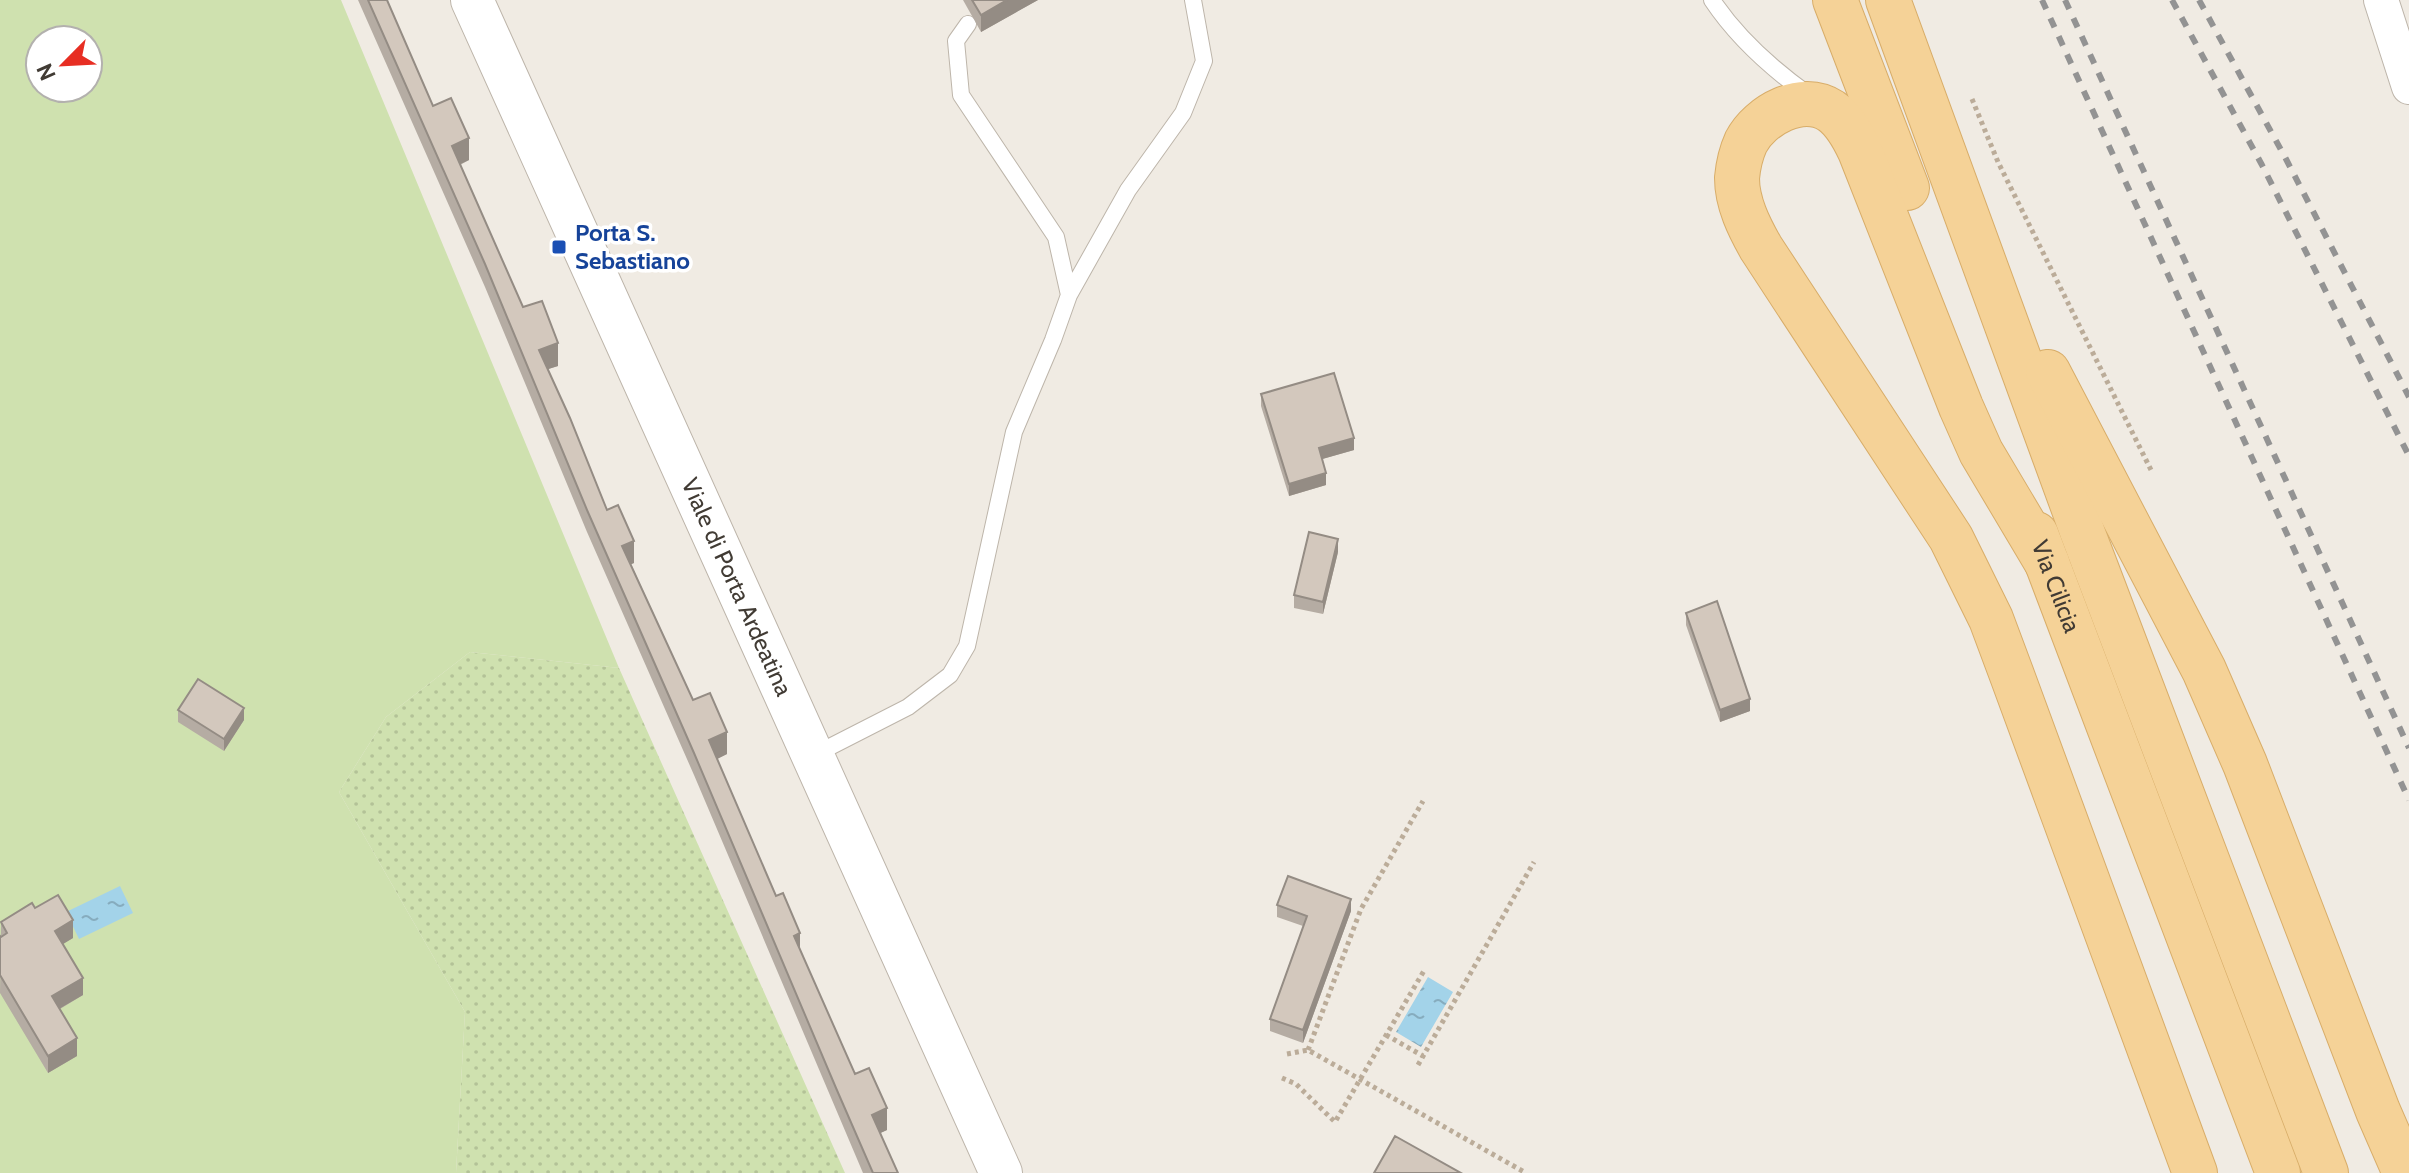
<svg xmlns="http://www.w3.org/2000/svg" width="2409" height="1173" font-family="Cabin,sans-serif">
	<defs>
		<pattern id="grass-dots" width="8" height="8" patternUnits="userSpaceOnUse" patternTransform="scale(2)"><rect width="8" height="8" fill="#cfe1af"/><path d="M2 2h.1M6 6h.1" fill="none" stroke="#b3c297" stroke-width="1.8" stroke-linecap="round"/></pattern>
		<pattern id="water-ripples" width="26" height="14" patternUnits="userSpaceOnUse" patternTransform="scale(2)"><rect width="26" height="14" fill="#a3d3e9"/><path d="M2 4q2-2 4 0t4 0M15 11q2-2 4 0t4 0" fill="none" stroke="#86acbe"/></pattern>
	</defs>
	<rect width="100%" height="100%" fill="#f0ebe3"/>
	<!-- grass -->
	<path fill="url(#grass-dots)" d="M470 652 619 668 845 1173H456L465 1012 339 792 386 717Z"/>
	<!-- garden -->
	<path fill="#cfe1af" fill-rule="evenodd" d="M0 0H341L619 668 470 652 386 717 339 792 465 1012 456 1173H0ZM40 40H88V88H40Z"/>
	<!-- water -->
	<path fill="url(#water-ripples)" d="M120 886 133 913 79 939 66 912Z
		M1428 977 1453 992 1421 1047 1396 1032Z"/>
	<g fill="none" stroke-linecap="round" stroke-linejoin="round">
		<defs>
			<path id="service" d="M1712 0C1738 39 1772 69 1810 96
				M1069 295 1128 190 1183 113 1204 61 1193 0
				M814 755 908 707 950 675 967 646 1014 432 1053 340 1069 295 1056 237 961 95 956 41 968 24"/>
			<path id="minor" d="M2381 0 2409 87"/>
			<g id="tertiary">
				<path id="s1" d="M472 0 1001 1173"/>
			</g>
			<g id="primary">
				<path d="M1835 0 1907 188"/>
				<path d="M1888 0 2082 531 2326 1173"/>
				<path d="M2048 372 2204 670 2245 764 2378 1111 2405 1173"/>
				<path id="s2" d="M2036 534 2278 1173"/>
				<path d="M2047 563 1981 452 1961 407 1860 151C1853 136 1844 120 1831 111 1802 92 1760 115 1746 142 1741 153 1738 167 1737 178 1737 203 1749 227 1761 248L1951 538 1991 619 2013 678 2195 1173"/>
			</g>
		</defs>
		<!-- service casing -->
		<use href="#service" stroke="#bdb5aa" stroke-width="18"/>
		<!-- minor casing -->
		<use href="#minor" stroke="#bdb5aa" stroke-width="36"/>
		<!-- tertiary casing -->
		<use href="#tertiary" stroke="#bdb5aa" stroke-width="44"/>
		<!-- primary casing -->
		<use href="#primary" stroke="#d8ad69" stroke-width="46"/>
		<!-- path -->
		<path stroke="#bbac99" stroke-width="5" stroke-dasharray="4 4" stroke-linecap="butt" d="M1972 99 1998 162 2152 472
			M1386 1035 1423 1056
			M1308 1050 1361 909 1423 801
			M1287 1054 1308 1050 1526 1173
			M1418 1065 1534 862
			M1282 1078 1296 1084 1335 1122 1425 969"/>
		<!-- service -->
		<use href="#service" stroke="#fff" stroke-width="16"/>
		<!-- minor -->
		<use href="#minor" stroke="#fff" stroke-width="34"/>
		<!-- tertiary -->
		<use href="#tertiary" stroke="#fff" stroke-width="42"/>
		<!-- primary -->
		<use href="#primary" stroke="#f5d297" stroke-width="44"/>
		<!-- rail -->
		<path stroke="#939393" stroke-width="6" stroke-dasharray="10 10" stroke-linecap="butt" d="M2042 0 2409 800
			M2065 0 2409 748
			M2172 0 2262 165 2409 456
			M2199 0 2286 159 2409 397"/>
	</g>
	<!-- wall -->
	<path fill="#b5aca3" d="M358 0H387L433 106 469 160 460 165 523 307 558 366 548 369 607 510 634 563 631 564 693 700 727 754 717 759 776 896 855 1074 887 1130 880 1133 898 1173H863L694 775 587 532 485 287Z
		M963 0H1038L981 32Z
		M1261 394 1354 450 1322 459 1326 485 1289 496 1261 406Z
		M1338 552 1323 614 1294 608V595Z
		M1686 613 1750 711 1720 722 1686 625Z
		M178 710 244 720 224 751 178 722Z
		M1277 905 1351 911 1303 1043 1270 1031V1019L1303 926 1277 917Z
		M1 922 73 938 62 944 83 995 60 1009 77 1056 48 1073 0 993Z"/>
	<!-- shaded-wall -->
	<path fill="#948c84" d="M1007 0H1038L981 32V15Z
		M469 138V160L452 168V146Z
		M558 343V366L539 372V350Z
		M1354 438V450L1319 460V448Z
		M1326 473V485L1289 496V484Z
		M1338 539V552L1323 614V602Z
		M634 541V563L622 568V546Z
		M1750 699V711L1720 722V710Z
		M244 708V720L224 751V739Z
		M727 732V754L709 763V740Z
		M1351 899V911L1303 1043V1030Z
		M73 920V938L55 949V931Z
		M800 933V955L794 936Z
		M83 978V995L52 1013V996Z
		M77 1038V1056L48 1073V1056Z
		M887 1108V1130L872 1137V1115Z"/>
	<!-- building -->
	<path fill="#d3c8bd" stroke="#948c84" stroke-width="2" d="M368 0H387L433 106 451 98 469 138 452 146 523 307 542 301 558 343 539 350 570 418 607 510 618 505 634 541 622 546 693 700 710 693 727 732 709 740 776 896 783 893 800 933 794 936 855 1074 869 1068 887 1108 872 1115 898 1173H873L836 1088 694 753 587 510 485 264Z
		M972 0H1007L981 15Z
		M1334 373 1354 438 1319 448 1326 473 1289 484 1261 394Z
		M1309 532 1338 539 1323 602 1294 595Z
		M1717 601 1750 699 1720 710 1686 613Z
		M198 679 244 708 224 739 178 710Z
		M1288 876 1351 899 1303 1030 1270 1019 1307 916 1277 905Z
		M58 895 73 920 55 931 83 978 52 996 77 1038 48 1056 0 975V936L1 937 7 933 1 922 32 903 35 908Z
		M1395 1136 1461 1173H1374Z"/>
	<!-- markers -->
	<rect fill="#1a4fb4" stroke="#fff" stroke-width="3" x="551" y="239" width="16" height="16" rx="4"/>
	<g text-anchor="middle" stroke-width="7" stroke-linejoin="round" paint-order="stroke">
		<!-- transit labels -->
		<g font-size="24" font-weight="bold" fill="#164399" stroke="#fff" text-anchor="start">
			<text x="575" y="241">Porta S.<tspan x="575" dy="28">Sebastiano</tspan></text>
		</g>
		<!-- street labels -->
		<g font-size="24" fill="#413b34" stroke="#fff">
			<text dy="8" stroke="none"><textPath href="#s1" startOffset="644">Viale di Porta Ardeatina</textPath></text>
			<text dy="8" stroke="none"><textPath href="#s2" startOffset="56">Via Cilicia</textPath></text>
		</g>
	</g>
	<!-- north arrow -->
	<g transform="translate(64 64) rotate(246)"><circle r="38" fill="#ffffff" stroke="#b3b1ae" stroke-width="2"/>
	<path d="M0-6L14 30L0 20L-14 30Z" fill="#e72e23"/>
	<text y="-12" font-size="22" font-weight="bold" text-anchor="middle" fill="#413b34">N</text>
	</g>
</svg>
